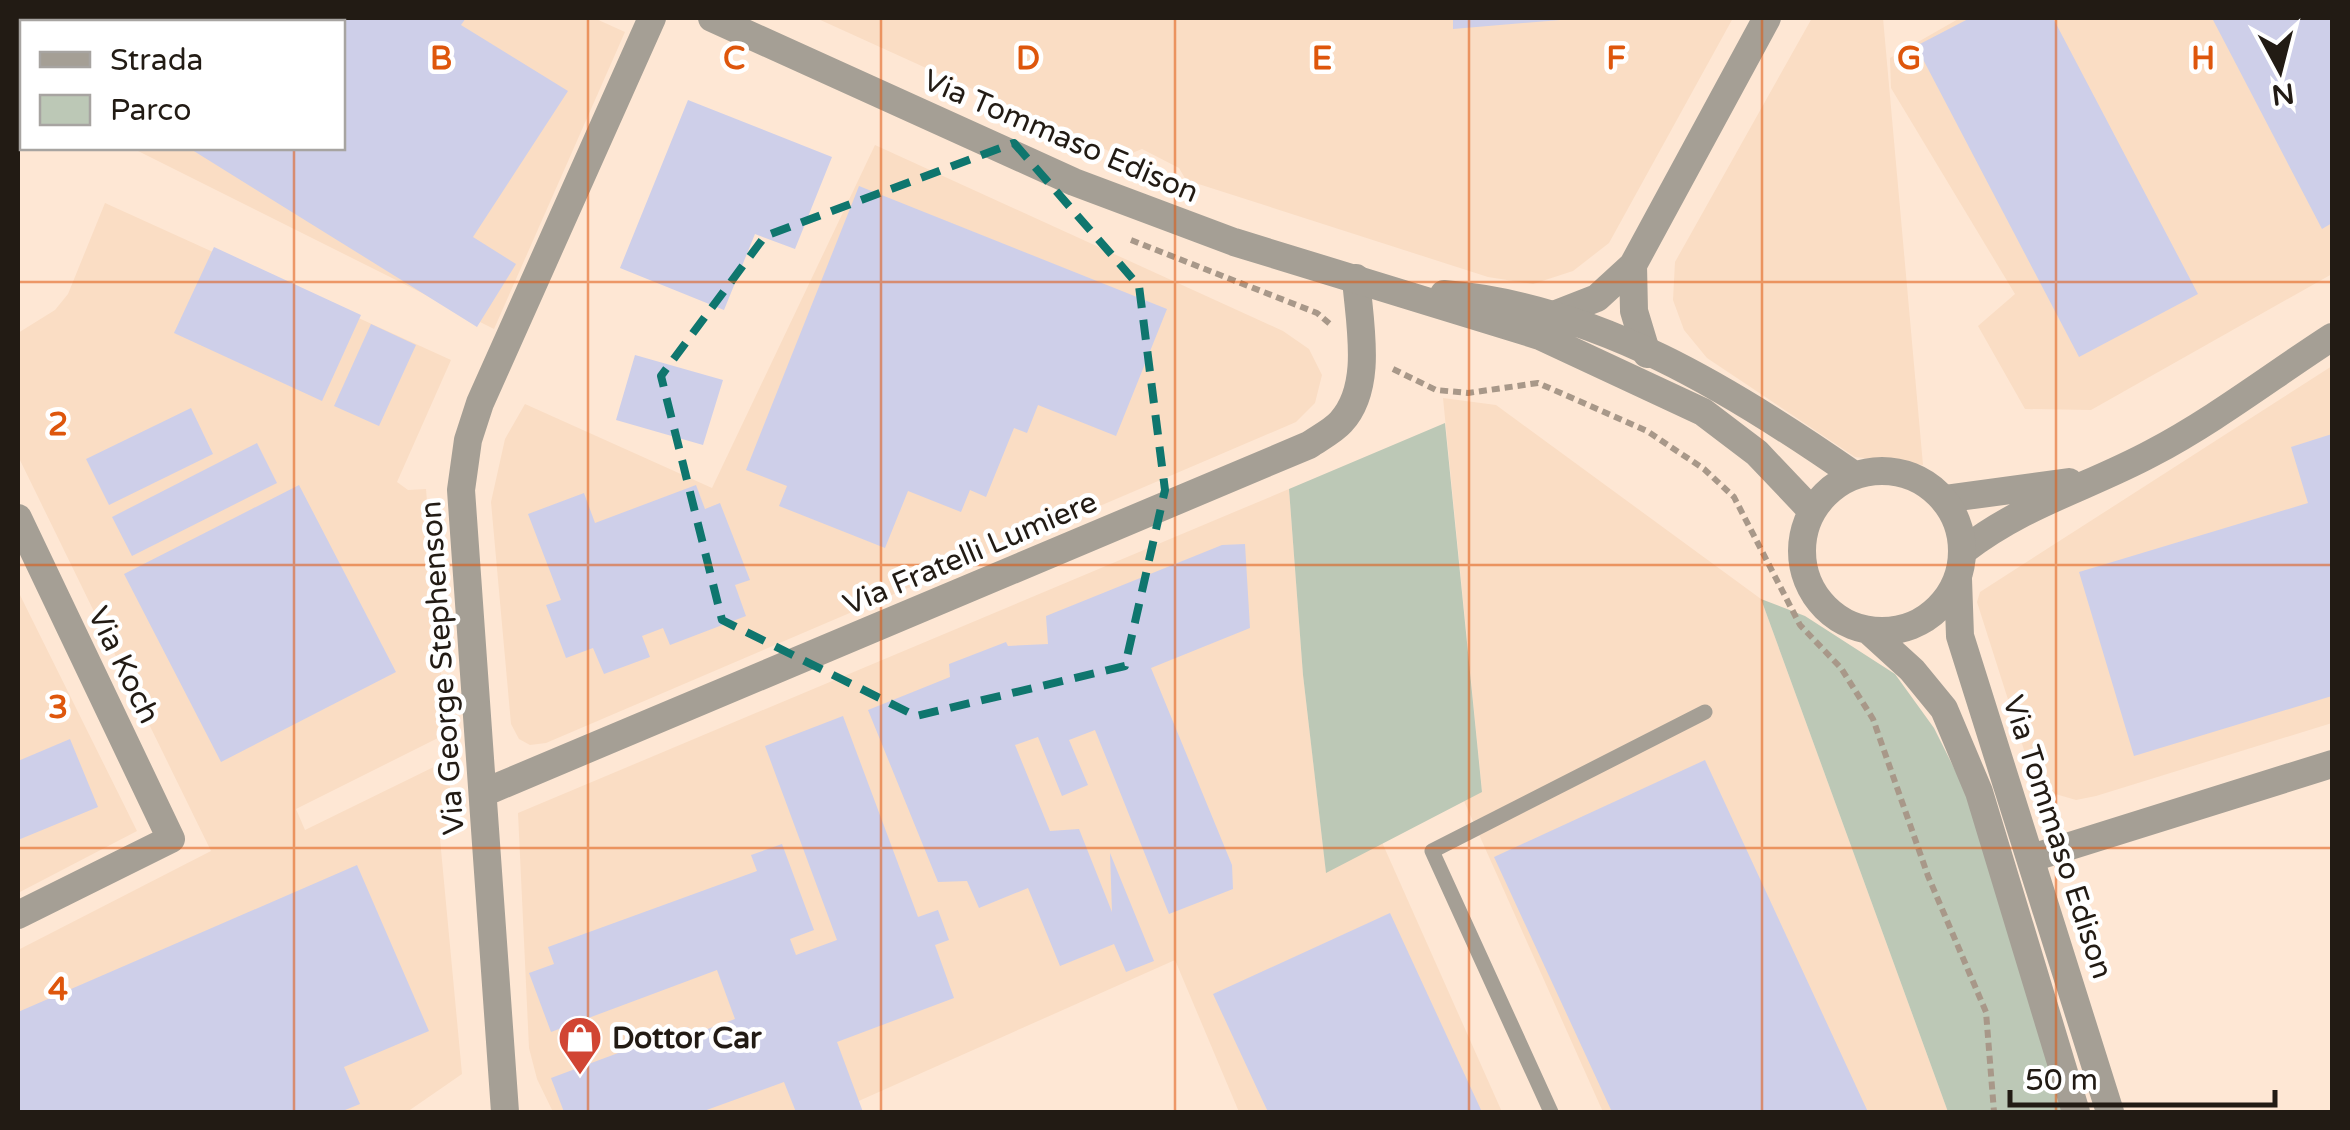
<svg xmlns="http://www.w3.org/2000/svg" width="2350" height="1130" font-family="'Varela Round',sans-serif">
	<rect width="100%" height="100%" fill="#fee7d4"/>
	<!-- built -->
	<path fill="#faddc4" d="M58 18H594L625 32 494 329 132 148H342V22H56Z
		M816 18H1733L1609 243 1573 271 1533 284 1488 277 1186 180 1179 168 1142 149 1122 157Z
		M1812 18H1883L1923 465 1855 457 1707 358 1684 330 1673 300 1675 262Z
		M1960 18H2332V274L2091 410 2025 409 1978 326 2015 294 1891 88 1890 58Z
		M875 145 1283 331 1309 349 1322 375 1315 403 1296 422 546 743 530 745 519 739 511 724 491 502 505 439 525 404 712 488Z
		M105 203 451 360 397 482 408 490 426 489 446 734 296 809 305 830 448 760 453 832 440 839 462 1074 407 1112H18V950L211 851 18 456V333L55 310 68 294Z
		M2332 366V723L2096 796 2076 800 2052 793 2032 775 1977 602 1980 592Z
		M1443 398 1496 405 1761 599 1948 1112H1603L1464 801 1482 791Z
		M1289 489 1303 675 1326 872 1381 840 1502 1112H1239L1175 960 834 1112H553L537 1079 529 1048 518 813Z
		M18 591 137 831 18 893Z"/>
	<!-- green -->
	<path fill="#bcc8b6" d="M1445 423 1482 792 1326 873 1303 675 1289 489Z
		M1761 599 1805 616 1895 674 1934 728 1964 788 2066 1112H1948Z"/>
	<!-- building -->
	<path fill="#cecfe9" d="M45 18H122L130 22H41Z
		M142 18H280L288 22H150Z
		M466 18 461 25 568 91 473 237 516 264 477 327 189 148H342V22L293 19Z
		M1453 18H1560V20L1453 29Z
		M1970 18H2053L2198 294 2079 357 1916 46Z
		M2212 18H2332V223L2322 229Z
		M688 100 832 157 795 249 755 234 724 310 620 268Z
		M859 186 1167 309 1116 436 1038 405 1027 433 1014 428 986 497 970 490 961 512 908 491 885 548 779 506 787 486 746 470Z
		M214 247 361 315 322 401 174 333Z
		M371 324 416 345 379 426 334 406Z
		M635 355 723 380 703 445 616 420Z
		M191 408 213 454 109 505 86 459Z
		M2332 434V696L2134 756 2079 572 2308 503 2291 447Z
		M257 443 277 483 132 556 112 517Z
		M299 485 396 672 221 762 124 574Z
		M696 485 705 509 720 503 750 580 735 585 746 616 670 645 663 628 642 636 650 657 604 674 593 648 566 658 546 605 561 600 528 514 584 493 595 523Z
		M1245 544 1250 628 1151 668 1232 865 1233 889 1169 914 1095 730 1069 740 1088 785 1062 796 1038 737 1015 745 1050 831 1079 829 1112 912 1110 853 1154 961 1126 972 1114 944 1060 966 1028 888 979 908 967 881 938 882 868 710 950 677 949 664 1006 642 1008 646 1048 644 1046 616 1222 545Z
		M843 716 918 917 938 910 949 940 935 945 954 998 837 1042 863 1112H796L784 1082 701 1112H564L551 1078 688 1027 691 1035 735 1019 717 970 551 1032 529 973 554 964 548 947 757 871 751 855 782 844 814 930 790 939 796 955 837 940 765 746Z
		M70 739 98 807 18 840V761Z
		M1705 760 1868 1112H1612L1494 857Z
		M357 865 429 1031 344 1067 360 1104 340 1112H18V1012Z
		M1390 913 1482 1112H1268L1213 994Z"/>
	<g fill="none" stroke-linecap="round" stroke-linejoin="round">
		<!-- path -->
		<path stroke="#a89889" stroke-width="6" stroke-dasharray="8 5" stroke-linecap="butt" d="M1131 240 1317 313 1330 324
			M1393 369 1436 390 1468 393 1538 383 1647 431 1704 469 1734 497 1800 625 1841 668 1873 719 1928 876 1986 1012 1994 1112"/>
		<!-- service -->
		<path stroke="#a59f95" stroke-width="15" d="M1551 1112 1432 851 1705 712"/>
		<!-- minor -->
		<path stroke="#a59f95" stroke-width="28" d="M1633 265 1767 18
			M1556 314 1597 298 1633 265 1634 311 1647 354
			M1944 499 2069 482
			M18 518 171 839 18 915
			M1963 551C2025 503 2087 488 2152 453 2215 420 2273 375 2332 337
			M483 793 1309 445C1319 438 1333 431 1341 422 1374 386 1359 322 1356 278
			M2032 858 2332 764
			M505 1112 461 490 468 440 480 403 652 18"/>
		<!-- tertiary -->
		<path stroke="#a59f95" stroke-width="28" d="M712 18 1074 182 1234 242 1540 336 1703 412 1757 453 1812 511
			M1444 294C1595 306 1732 390 1854 475
			M1802 551a80 80 0 1 1 160 0a80 80 0 1 1-160 0Z
			M1958 579 1960 636 2110 1112
			M1868 630 1912 670 1944 709 1979 792 2076 1112"/>
	</g>
	<!-- marked area -->
	<path fill="none" stroke="#0f766e" stroke-width="8" stroke-dasharray="20 12" stroke-linejoin="round" d="M1014 143 1139 286 1165 490 1125 666 916 716 722 620 661 376 765 236Z"/>
	<!-- grid -->
	<path fill="none" stroke="#de560c" stroke-width="2.5" stroke-opacity="0.55" d="M294 18V22M588 18V1112M881 18V1112M1175 18V1112M1469 18V1112M1762 18V1112M2056 18V1112M294 148V1112M18 282H2332M18 565H2332M18 848H2332"/>
	<!-- icons -->
	<defs>
		<symbol id="shop-pin" viewBox="-11 -11 22 30"><path d="M0 17L-7.5 6A9.5 9.5 0 1 1 7.5 6Z" fill="#d14533" stroke="#fff"/><path d="M-5-2.5h2.3a2.7 3.5 0 0 1 5.4 0H5L5.5 6h-11ZM-1.5-2.5h3a1.5 2.3 0 0 0-3 0Z" fill="#fff"/></symbol>
	</defs>
	<g fill-rule="evenodd">
		<use href="#shop-pin" x="555" y="1013" width="50" height="68"/>
	</g>
	<g text-anchor="middle" stroke-width="9" stroke-linejoin="round" paint-order="stroke">
		<!-- street labels -->
		<g font-size="30" fill="#221b14" stroke="#fff">
			<text transform="translate(1061 136) rotate(23)" y="10">Via Tommaso Edison</text>
			<text transform="translate(970 553) rotate(-23)" y="10">Via Fratelli Lumiere</text>
			<text transform="translate(124 665) rotate(64)" y="10">Via Koch</text>
			<text transform="translate(442 668) rotate(-94)" y="10">Via George Stephenson</text>
			<text transform="translate(2058 837) rotate(72)" y="10">Via Tommaso Edison</text>
		</g>
		<!-- poi labels -->
		<g font-size="30" font-weight="bold" fill="#221b14" stroke="#fff" text-anchor="start">
			<text x="612" y="1048">Dottor Car</text>
		</g>
	</g>
	<g font-size="32" text-anchor="middle" font-weight="bold" fill="#de560c" stroke="#fff" stroke-width="9" stroke-linejoin="round" paint-order="stroke">
		<text x="441" y="69">B</text>
		<text x="734" y="69">C</text>
		<text x="1028" y="69">D</text>
		<text x="1322" y="69">E</text>
		<text x="1616" y="69">F</text>
		<text x="1909" y="69">G</text>
		<text x="2203" y="69">H</text>
		<text x="58" y="435">2</text>
		<text x="58" y="718">3</text>
		<text x="58" y="1000">4</text>
	</g>
	<!-- border -->
	<rect width="2350" height="1130" fill="none" stroke="#221b14" stroke-width="40"/>
	<!-- legend -->
	<rect x="20" y="20" width="325" height="130" fill="#ffffff" stroke="#a7a4a1" stroke-width="2.5"/>
	<rect x="40" y="52" width="50" height="15" fill="#a59f95" stroke="#a7a4a1" stroke-width="2.5"/>
	<text x="110" y="70" font-size="30" fill="#221b14">Strada</text>
	<rect x="40" y="95" width="50" height="30" fill="#bcc8b6" stroke="#a7a4a1" stroke-width="2.5"/>
	<text x="110" y="120" font-size="30" fill="#221b14">Parco</text>
	<!-- north arrow -->
	<g transform="translate(2280 70) rotate(173)" stroke="#ffffff" stroke-width="8" paint-order="stroke">
	<path d="M0-8L18 38L0 25L-18 38Z" fill="#221b14"/>
	<text y="-15" font-size="28" font-weight="bold" text-anchor="middle" fill="#221b14">N</text>
	</g>
	<!-- scale -->
	<path d="M2010 1090v15h265v-15" fill="none" stroke="#221b14" stroke-width="5"/>
	<text x="2025" y="1090" font-size="30" fill="#221b14" stroke="#ffffff" stroke-width="8" paint-order="stroke">50 m</text>
</svg>
